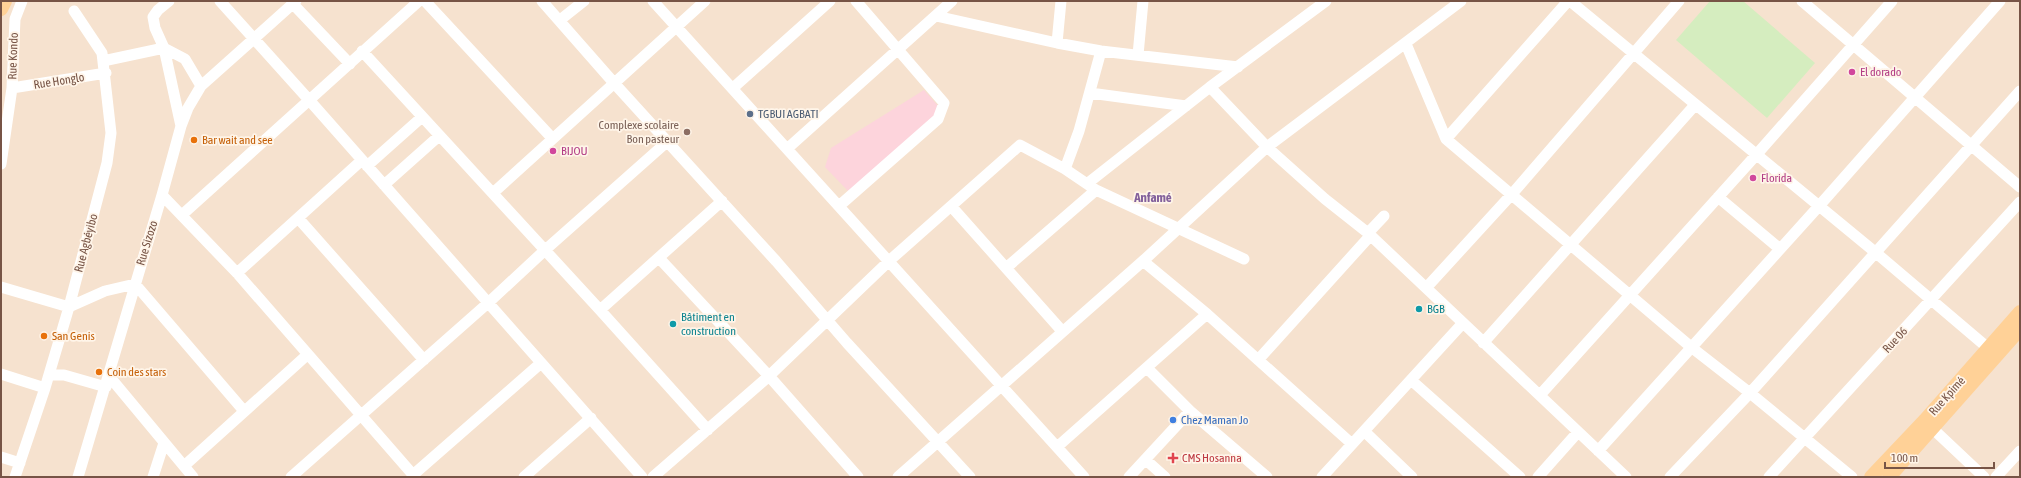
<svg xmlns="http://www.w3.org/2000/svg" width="2021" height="478" font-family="'Asap Condensed',sans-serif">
	<rect width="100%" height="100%" fill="#fef1e1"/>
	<!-- residential -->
	<path fill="#f6e2cf" d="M1 1H2020V477H1Z"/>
	<!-- medical -->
	<path fill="#fdd4dc" d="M924 90 939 107V111L849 192 825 167 831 148Z"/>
	<!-- green -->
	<path fill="#d5edbf" d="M1710 1H1743L1815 63 1767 118 1676 40Z"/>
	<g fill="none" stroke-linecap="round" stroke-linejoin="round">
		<!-- minor -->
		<path stroke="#fff" stroke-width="11" d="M220 1 310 101 642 477
			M425 1 552 138
			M542 1 614 83 776 261 847 343 970 477
			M653 1 1084 477
			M1570 1 1875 252 1988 348
			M1802 1 2020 187
			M293 4 350 64
			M936 16 1057 43 1101 51 1238 67
			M560 20 584 1
			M1057 43 1061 1
			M1406 44 1446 139 1691 347 1750 393 1852 477
			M362 51 600 310 708 430
			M1138 55 1143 1
			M103 61 164 48 185 59 201 86
			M1210 87 1267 147 1325 199 1368 233 1626 477
			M12 88 106 73
			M733 88 830 1
			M1090 93 1186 106
			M181 126 188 108 201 86 296 1
			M1446 139 1568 1
			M788 148 952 1
			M1 164 12 88 15 19 22 1
			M367 166 422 117
			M1065 169 1079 131 1101 51
			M1088 183 1210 87 1326 1
			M384 185 439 136
			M493 193 705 1
			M162 195 237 273 415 477
			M1718 197 1780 249
			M839 206 938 119 944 103 856 1
			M951 206 1062 331
			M183 214 419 1
			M298 218 424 360
			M1368 233 1384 216
			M659 258 769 376 858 477
			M1143 261 1207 314 1352 444
			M1006 268 1096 190
			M237 273 362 160
			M1 287 69 307
			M1426 288 1512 194 1679 1
			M69 307 105 291 135 284 244 411
			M600 310 722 201
			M1483 343 1695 105
			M1258 360 1370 236
			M1147 368 1190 411 1267 477
			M1 374 45 388
			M49 375H64L106 387
			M109 376 193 477
			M1411 380 1520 477
			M1540 395 1757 154 1892 1
			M1932 428 1984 477
			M1364 431 1412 477
			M1057 447 1207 314
			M1598 451 1819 206 2000 1
			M1 457 20 463
			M1146 460 1165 477
			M184 466 307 355
			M413 475 541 363
			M15 477 45 388 69 307 107 163 111 133 102 53 74 11
			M78 477 162 195 181 126 164 48 155 28 153 17 158 10 169 1
			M153 477 164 443
			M291 477 488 303 544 251 668 141
			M524 477 591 418
			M653 477 769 376 889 261 1020 145 1065 169 1096 190 1244 259
			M898 477 1143 261 1267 147 1461 1
			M1129 477 1190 411
			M1322 477 1462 324
			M1538 477 1578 432
			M1670 477 1750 393 2020 91
			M1769 477 2020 202
			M1996 477 2020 451"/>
		<!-- major -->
		<path stroke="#ffd197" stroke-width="14" d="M1 9 5 1
			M1871 477 1925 420 2020 312
			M1889 477 2020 329"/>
	</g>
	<!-- markers -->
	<g fill="#d1479c" stroke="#fff5e9" stroke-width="1.5">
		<circle cx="1852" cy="72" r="4"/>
		<circle cx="553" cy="151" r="4"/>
		<circle cx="1753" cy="178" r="4"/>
	</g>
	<circle fill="#5c6f8a" stroke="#fff5e9" stroke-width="1.5" cx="750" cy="114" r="4"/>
	<circle fill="#8d6e63" stroke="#fff5e9" stroke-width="1.5" cx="687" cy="132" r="4"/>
	<g fill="#e8710a" stroke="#fff5e9" stroke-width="1.5">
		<circle cx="194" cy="140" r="4"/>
		<circle cx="44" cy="336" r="4"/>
		<circle cx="99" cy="372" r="4"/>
	</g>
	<g fill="#0f9aa8" stroke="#fff5e9" stroke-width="1.5">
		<circle cx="1419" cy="309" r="4"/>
		<circle cx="673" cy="324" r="4"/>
	</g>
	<circle fill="#3f7fe0" stroke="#fff5e9" stroke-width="1.5" cx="1173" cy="420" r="4"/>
	<path fill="#e0444e" stroke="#fff5e9" stroke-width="1.5" d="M1171 452h4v4h4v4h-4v4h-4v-4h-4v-4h4z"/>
	<g text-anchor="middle" stroke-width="3.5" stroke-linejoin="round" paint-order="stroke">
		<!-- street labels -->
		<g font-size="12" fill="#775446" stroke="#fff5e9">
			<text transform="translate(13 56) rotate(-88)" y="4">Rue Kondo</text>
			<text transform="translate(59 81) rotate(-9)" y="4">Rue Honglo</text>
			<text transform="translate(86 243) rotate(-75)" y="4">Rue Agbéyibo</text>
			<text transform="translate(147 243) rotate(-73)" y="4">Rue Sizozo</text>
			<text transform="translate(1895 340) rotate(-47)" y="4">Rue 06</text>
			<text transform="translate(1947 396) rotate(-48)" y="4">Rue Kpimé</text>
		</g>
		<!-- hotel labels -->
		<g font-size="12" fill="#b23c85" stroke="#fff5e9" text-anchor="start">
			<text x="1860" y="76">El dorado</text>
			<text x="561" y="155">BIJOU</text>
			<text x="1761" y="182">Florida</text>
		</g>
		<!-- service labels -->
		<g font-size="12" fill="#4e5e75" stroke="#fff5e9" text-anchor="start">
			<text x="758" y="118">TGBUI AGBATI</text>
		</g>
		<!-- education labels -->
		<g font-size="12" fill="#785e54" stroke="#fff5e9" text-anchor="end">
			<text x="679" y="129">Complexe scolaire<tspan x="679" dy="14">Bon pasteur</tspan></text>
		</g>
		<!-- food labels -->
		<g font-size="12" fill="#c56008" stroke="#fff5e9" text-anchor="start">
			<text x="202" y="144">Bar wait and see</text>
			<text x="52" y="340">San Genis</text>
			<text x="107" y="376">Coin des stars</text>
		</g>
		<!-- culture labels -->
		<g font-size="12" fill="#0d838f" stroke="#fff5e9" text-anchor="start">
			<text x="1427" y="313">BGB</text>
			<text x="681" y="321">Bâtiment en<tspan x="681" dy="14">construction</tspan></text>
		</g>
		<!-- shop labels -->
		<g font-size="12" fill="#366cbe" stroke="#fff5e9" text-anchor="start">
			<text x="1181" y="424">Chez Maman Jo</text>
		</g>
		<!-- health labels -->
		<g font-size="12" fill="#be3a42" stroke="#fff5e9" text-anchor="start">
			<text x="1182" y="462">CMS Hosanna</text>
		</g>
		<!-- neighbourhood labels -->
		<g font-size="13" font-weight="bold" fill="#84619c" stroke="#fff5e9">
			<text x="1153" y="202">Anfamé</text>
		</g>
	</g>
	<!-- border -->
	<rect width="2021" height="478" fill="none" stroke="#775446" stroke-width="4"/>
	<!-- scale -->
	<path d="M1885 462v6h109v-6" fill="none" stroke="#775446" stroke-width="2"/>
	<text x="1891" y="462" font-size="12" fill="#775446" stroke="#fff5e9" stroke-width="3" paint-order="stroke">100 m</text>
</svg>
